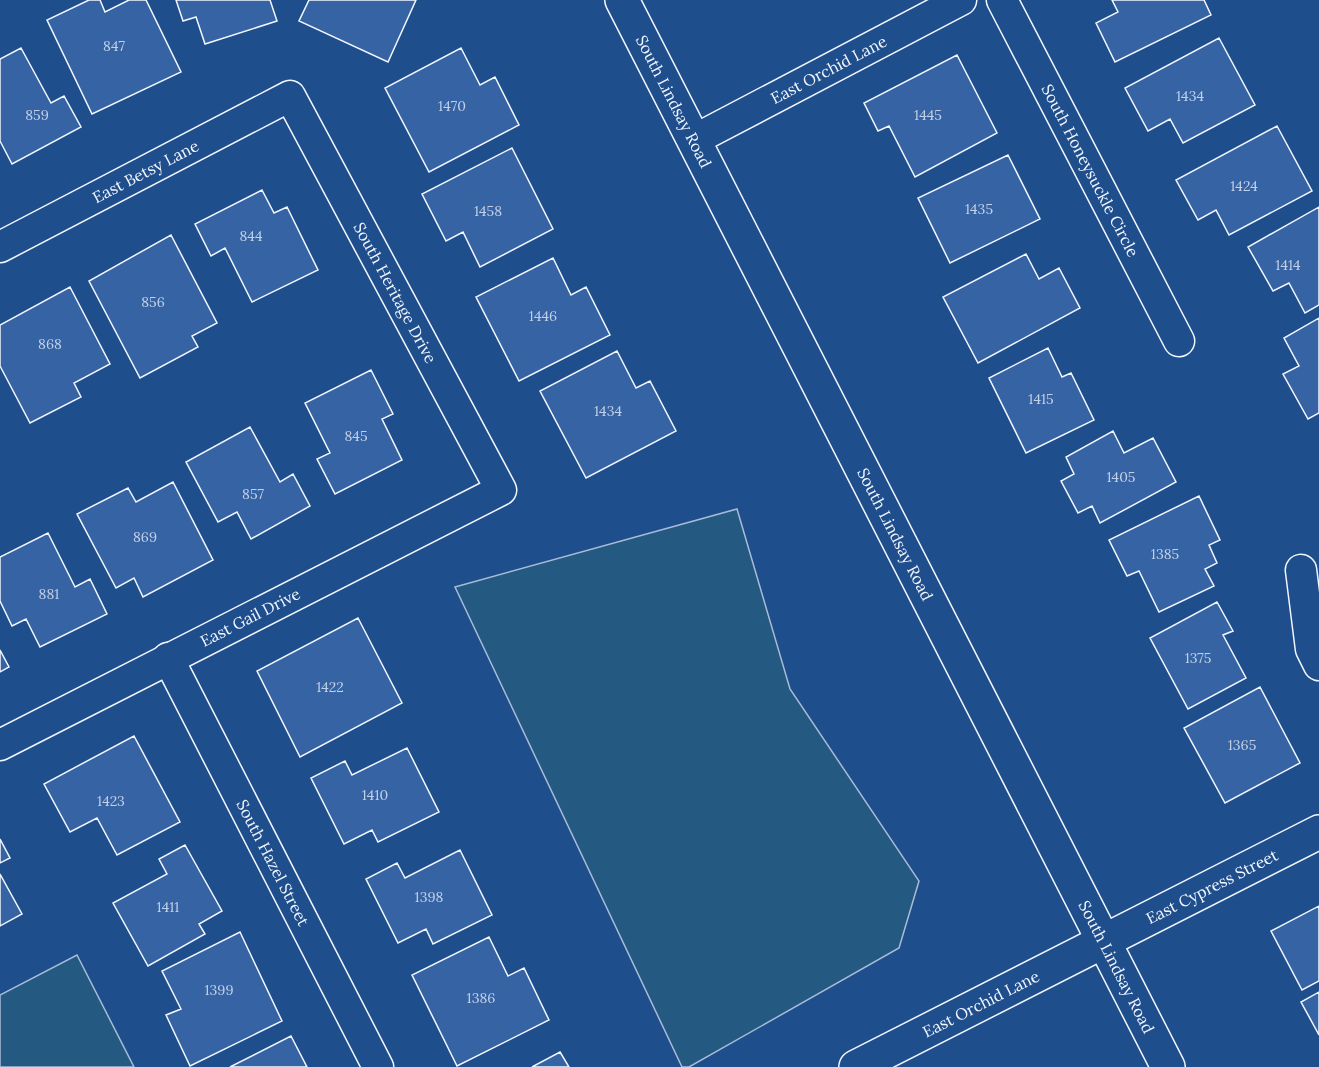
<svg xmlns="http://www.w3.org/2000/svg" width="1319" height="1067" font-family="Lora,serif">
	<rect width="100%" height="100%" fill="#1f4e8c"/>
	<!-- green -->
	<path fill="#245a82" stroke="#a8bbd7" stroke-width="1.5" d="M737 509 790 689 919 881 899 948 689 1067H682L455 587Z
		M77 955 134 1067H0V995Z"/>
	<!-- building -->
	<path fill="#3563a3" stroke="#f2f6ff" stroke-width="1.5" d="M89 0H100L105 12 129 0H146L181 72 92 114 47 20Z
		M176 0H270L277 21 205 44 196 17 183 21Z
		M309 0H416L388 62 299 21Z
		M1112 0H1204L1211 15 1115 62 1096 23 1118 12Z
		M1219 38 1255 105 1183 143 1170 119 1148 131 1125 88Z
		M21 48 51 103 64 96 81 127 12 164 0 141V59Z
		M461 48 480 85 495 77 519 125 429 172 385 88Z
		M957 55 997 133 915 177 889 126 878 131 864 103Z
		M1277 126 1312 191 1229 235 1216 210 1198 220 1176 180Z
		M512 148 553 229 480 267 463 232 446 241 422 194Z
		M1008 155 1040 219 950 263 918 198Z
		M262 190 274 213 287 207 318 270 252 302 225 248 211 256 195 224Z
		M1319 207V305L1305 313 1289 283 1273 291 1248 247Z
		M171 235 217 323 192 336 198 347 140 378 89 281Z
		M1026 254 1039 279 1059 268 1080 308 978 363 943 297Z
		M553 258 571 295 586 287 610 335 519 381 476 297Z
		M70 287 110 364 74 383 81 397 30 423 0 366V325Z
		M1319 318V413L1308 419 1283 374 1299 366 1284 338Z
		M1048 348 1062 377 1071 373 1094 420 1026 453 989 378Z
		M617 351 636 388 650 381 676 431 586 478 540 391Z
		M371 370 393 414 382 419 402 460 335 494 317 459 330 453 305 403Z
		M250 427 280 482 293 474 310 506 251 539 237 512 218 522 186 462Z
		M1113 431 1124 453 1153 438 1176 482 1100 523 1092 506 1078 513 1061 481 1074 474 1066 457Z
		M173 482 213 560 143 597 134 578 116 588 77 514 128 488 136 502Z
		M1199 496 1220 540 1209 545 1217 563 1205 569 1214 586 1159 612 1139 571 1127 576 1109 540Z
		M48 533 75 587 90 579 107 614 40 647 26 619 12 626 0 601V557Z
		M1217 602 1233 631 1223 635 1246 678 1188 709 1150 638Z
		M358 618 402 703 300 757 257 671Z
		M0 650 9 667 0 672Z
		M1260 687 1300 763 1225 803 1184 728Z
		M134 736 180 822 117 855 97 818 70 832 44 784Z
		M407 748 439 812 378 842 372 830 344 844 311 778 345 761 352 775Z
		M0 839 10 858 0 863Z
		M185 845 222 911 199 924 205 934 148 966 113 903 167 874 159 859Z
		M460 850 492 915 433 944 426 929 398 943 366 879 397 863 405 878Z
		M0 874 22 914 0 926Z
		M1319 906V981L1302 990 1271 931Z
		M240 932 282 1021 190 1066 166 1015 181 1009 162 971Z
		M489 937 508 976 524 968 549 1020 457 1066 412 975Z
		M1319 992V1035L1301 1002Z
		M291 1036 307 1067H230Z
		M560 1052 569 1067H532Z"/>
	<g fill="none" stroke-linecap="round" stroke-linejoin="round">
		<defs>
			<g id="minor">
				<path id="s1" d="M1002 0 1179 341"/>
				<path id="s2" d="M694 140 961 0"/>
				<path id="s3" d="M0 247 290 96 501 490 0 745"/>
				<path d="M1301 570 1311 649 1319 665"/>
				<path id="s4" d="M168 658 378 1067"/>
			</g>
			<g id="tertiary">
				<path id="s5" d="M856 1067 1319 832"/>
			</g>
			<g id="secondary">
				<path id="s6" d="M622 0 1168 1067"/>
			</g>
		</defs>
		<!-- minor casing -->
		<use href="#minor" stroke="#f2f6ff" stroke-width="33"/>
		<!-- tertiary casing -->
		<use href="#tertiary" stroke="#f2f6ff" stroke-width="36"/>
		<!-- secondary casing -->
		<use href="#secondary" stroke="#f2f6ff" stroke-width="36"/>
		<!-- minor -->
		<use href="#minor" stroke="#1f4e8c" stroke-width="30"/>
		<!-- tertiary -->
		<use href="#tertiary" stroke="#1f4e8c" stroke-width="33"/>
		<!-- secondary -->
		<use href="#secondary" stroke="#1f4e8c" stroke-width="33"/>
	</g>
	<g text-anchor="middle" stroke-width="4.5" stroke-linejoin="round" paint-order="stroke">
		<!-- number labels -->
		<g font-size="14" fill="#c3d1e8">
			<text x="114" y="51">847</text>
			<text x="1190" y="101">1434</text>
			<text x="452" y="111">1470</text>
			<text x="37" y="120">859</text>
			<text x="928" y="120">1445</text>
			<text x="1244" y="191">1424</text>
			<text x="979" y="214">1435</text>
			<text x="488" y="216">1458</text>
			<text x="251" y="241">844</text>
			<text x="1288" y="270">1414</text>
			<text x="153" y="307">856</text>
			<text x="543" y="321">1446</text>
			<text x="50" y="349">868</text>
			<text x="1041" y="404">1415</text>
			<text x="608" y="416">1434</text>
			<text x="356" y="441">845</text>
			<text x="1121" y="482">1405</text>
			<text x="253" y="499">857</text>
			<text x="145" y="542">869</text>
			<text x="1165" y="559">1385</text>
			<text x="49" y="599">881</text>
			<text x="1198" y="663">1375</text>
			<text x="330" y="692">1422</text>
			<text x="1242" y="750">1365</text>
			<text x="375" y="800">1410</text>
			<text x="111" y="806">1423</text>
			<text x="429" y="902">1398</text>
			<text x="168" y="912">1411</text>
			<text x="219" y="995">1399</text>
			<text x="481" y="1003">1386</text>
		</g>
		<!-- street labels -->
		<g font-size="16" fill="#f2f6ff" stroke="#1f4e8c">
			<text dy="6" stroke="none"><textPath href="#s2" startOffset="152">East Orchid Lane</textPath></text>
			<text dy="6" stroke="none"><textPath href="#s6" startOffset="114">South Lindsay Road</textPath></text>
			<text dy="6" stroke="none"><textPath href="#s1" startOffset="192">South Honeysuckle Circle</textPath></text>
			<text dy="6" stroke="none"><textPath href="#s3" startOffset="164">East Betsy Lane</textPath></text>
			<text dy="6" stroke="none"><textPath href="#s3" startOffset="550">South Heritage Drive</textPath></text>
			<text dy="6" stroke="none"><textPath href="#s6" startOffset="600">South Lindsay Road</textPath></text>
			<text transform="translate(250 617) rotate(-27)" y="6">East Gail Drive</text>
			<text dy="6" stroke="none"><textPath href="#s4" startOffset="230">South Hazel Street</textPath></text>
			<text dy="6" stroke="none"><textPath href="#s5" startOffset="399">East Cypress Street</textPath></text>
			<text dy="6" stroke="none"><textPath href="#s6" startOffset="1086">South Lindsay Road</textPath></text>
			<text dy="6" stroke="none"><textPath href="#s5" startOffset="140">East Orchid Lane</textPath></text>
		</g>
	</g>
</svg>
